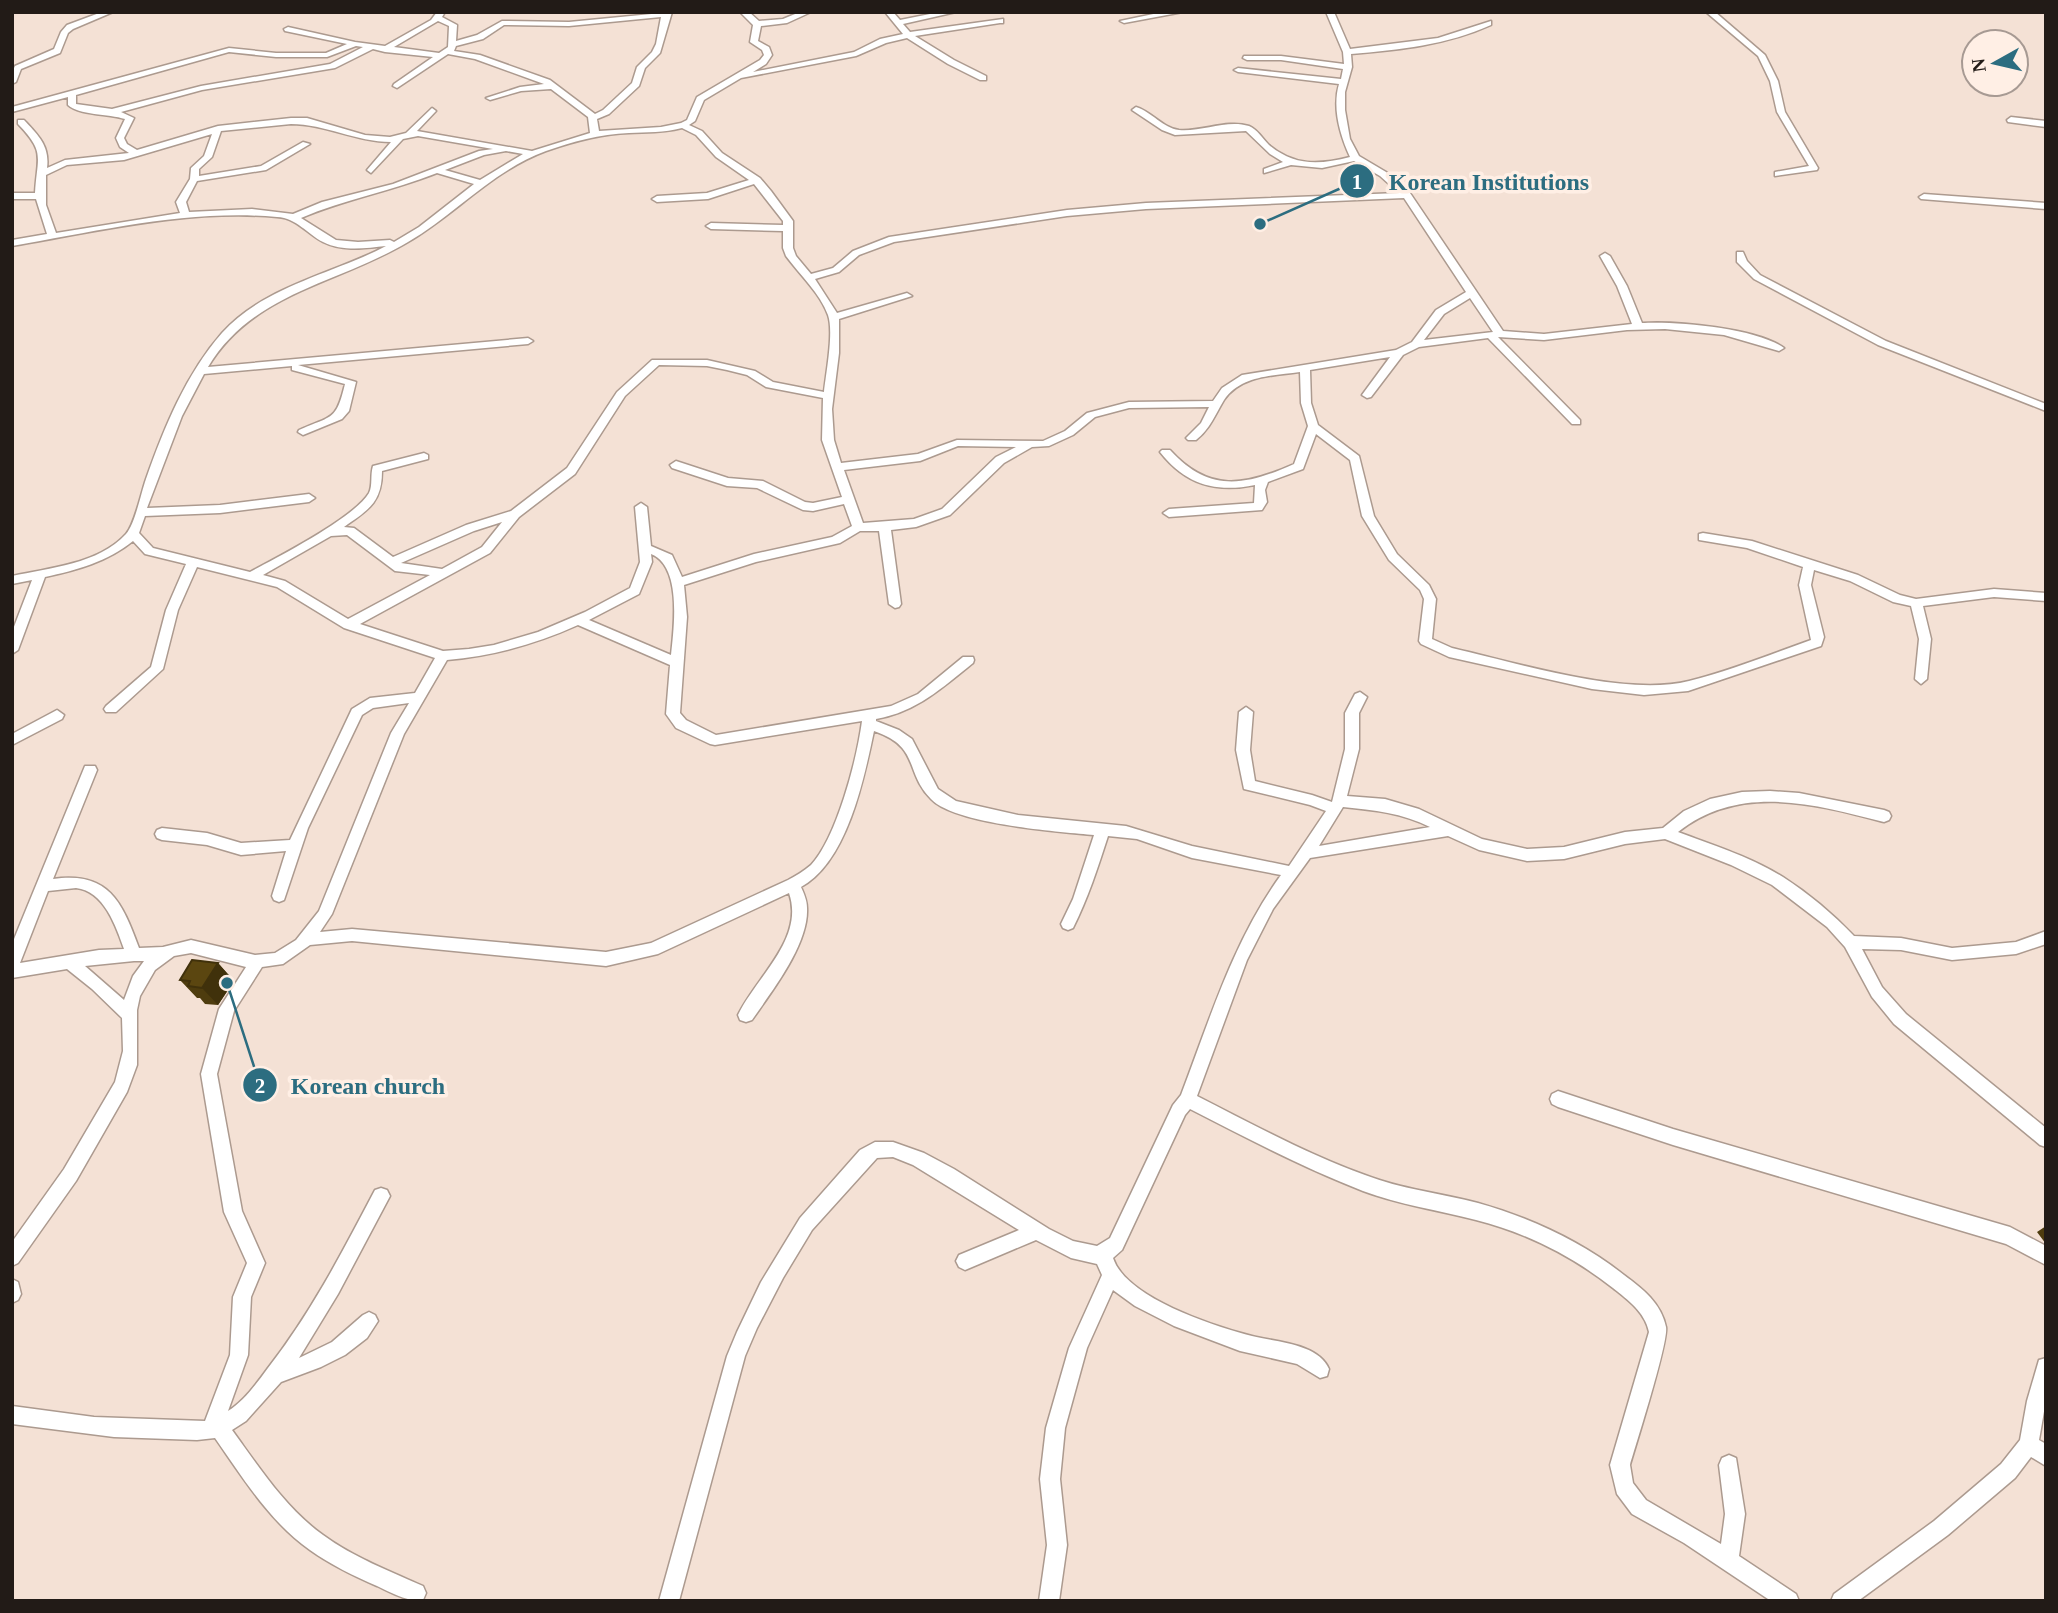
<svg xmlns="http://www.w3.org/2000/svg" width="2058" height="1613" font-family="Georgia,serif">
	<rect width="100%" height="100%" fill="#f4e1d5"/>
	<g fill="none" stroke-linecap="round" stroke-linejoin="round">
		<defs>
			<path id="minor" d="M102 12H113L73 29 68 33 60 53 21 69 16 82 12 84V72L15 66 54 49 61 32 67 25Z
				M437 12H445L442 17 457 25 456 41 477 35 502 21 569 22 672 12 660 53 645 68 639 86 609 114 597 119 599 131 661 127 681 123 687 120 697 97 760 60 764 55 762 50 750 42 753 25 740 12H749L759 21 783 19 800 12H811L787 23 761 26 758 41 769 47 772 55 766 64 753 72 854 52 880 39 903 34 885 12H893L900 20 940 12H956L903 24 910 32 1003 19V23H1000L915 36 954 60 986 76V80H980L948 64 907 38 886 43 856 56 741 78 704 100 695 121 689 125 702 131 722 153 760 178 771 191 793 221V248L796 256 811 274 833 268 853 251 889 237 1067 210 1146 203 1399 193 1380 176 1354 161 1322 168 1291 165 1264 173V169L1283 162 1270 154 1246 131 1175 135 1162 130 1132 110 1136 107C1152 112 1163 128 1179 130 1202 132 1227 119 1249 126 1257 129 1263 139 1269 145 1294 166 1319 165 1350 157 1340 135 1332 108 1339 84L1238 72 1234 70 1238 68 1341 79 1343 69 1281 60H1247L1243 58 1244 56H1281L1344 64 1343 52 1326 12H1334L1350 49 1438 38 1491 21V25C1447 45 1399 50 1351 54L1352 67 1345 92V110L1350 139 1359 156 1386 172 1410 193 1503 331 1544 334 1632 324 1617 286 1600 256 1605 253 1610 256 1627 286 1642 323C1676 321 1757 328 1784 348L1779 351 1724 335 1665 329 1627 330 1544 340 1498 337 1580 420V424H1572L1488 338 1419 347 1403 355 1371 397 1367 398 1362 395 1390 357 1310 370 1311 403 1318 425 1359 456 1374 516 1397 554 1429 585 1436 599 1432 639 1452 648C1518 663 1625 697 1689 681 1730 671 1771 654 1811 640L1799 585 1803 567 1747 548 1699 540V534L1703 533 1752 541 1858 575 1900 595 1916 599 1994 589 2046 593V601L1994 597 1923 606 1931 639 1927 679 1921 684 1915 679 1919 639 1911 606 1893 602 1850 581 1814 570 1811 585 1824 637 1821 646 1688 691 1644 695 1592 689 1449 657 1421 644 1419 641 1424 599 1420 590 1389 560 1362 516 1350 460 1316 434 1303 469 1268 482 1265 490 1267 502 1262 510 1169 517 1163 513 1169 509 1254 503 1255 485C1216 493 1186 485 1160 452L1162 450H1170C1209 493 1245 486 1294 464L1308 426 1301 403 1300 372C1273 376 1241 375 1224 400 1215 415 1210 429 1196 440H1188L1186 438 1201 423 1209 407 1129 408 1095 417 1073 435 1049 446 1032 447 1004 463 950 515 916 527 891 530 901 604 899 607 895 608 889 604 879 531H860L840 543 756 562 684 585 687 617 680 713 686 720 716 735 891 706 918 694 963 657H973L974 660 973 663C942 688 916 712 876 719V721L899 730 912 739 938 789 956 801 1018 815 1126 826 1192 846 1289 866 1326 811 1310 805 1244 789 1236 750 1239 712 1246 707 1253 712 1250 750 1255 781 1312 795 1332 802 1345 749V713L1355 694 1360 692 1367 697 1359 713V749L1347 796 1385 799 1419 809 1482 839 1527 849 1564 847 1625 832 1663 828 1684 811 1710 799 1742 792 1770 791 1799 793 1884 810 1889 812 1891 816 1889 820 1884 822C1814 804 1740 783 1678 832 1713 845 1751 857 1783 877 1808 893 1833 914 1854 936L1901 938 1952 948 2016 942 2046 931V944L2016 954 1952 960 1901 950 1862 949 1882 987 1906 1014 2046 1128V1147L2040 1145 1894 1024 1872 997 1845 947 1827 927 1772 885 1731 865 1665 839 1625 844 1564 859 1527 861 1479 850 1448 836 1310 858 1273 909 1247 960 1197 1096C1252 1124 1307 1154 1365 1175 1401 1189 1440 1193 1478 1203 1531 1218 1581 1241 1624 1275 1643 1289 1661 1303 1666 1327 1669 1341 1636 1444 1630 1465L1633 1483 1646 1500 1721 1544 1725 1514 1719 1465 1722 1458 1729 1455 1736 1458 1745 1514 1739 1556 1796 1594 1799 1601H1771L1684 1543 1632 1514 1617 1494 1610 1465 1649 1332C1645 1312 1628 1300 1613 1288 1572 1256 1527 1233 1476 1220 1438 1210 1400 1205 1363 1191 1303 1168 1247 1138 1190 1109L1185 1115 1122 1250 1113 1258C1126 1298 1214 1326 1252 1336 1275 1342 1318 1343 1329 1369L1327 1376 1320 1378 1297 1364 1240 1351 1174 1326 1135 1306 1113 1290 1087 1348 1065 1428 1060 1479 1067 1545 1059 1601H1039L1047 1545 1040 1479 1046 1428 1069 1348 1102 1275 1097 1264 1071 1258 1036 1240 965 1270 959 1267 956 1261 959 1255 1019 1230 913 1165 893 1157 877 1158 812 1230 783 1278 757 1328 745 1356 679 1601H659L727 1356 737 1332 761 1282 800 1218 860 1150 875 1142H893L924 1153 954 1169 1049 1229 1073 1241 1097 1246 1110 1238 1173 1105 1181 1095C1210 1019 1233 941 1281 875L1192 858 1137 839 1108 836C1098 867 1088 898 1073 928L1068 930 1063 928 1061 924 1073 899 1094 835C1059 832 954 824 931 799 904 772 921 747 874 731 864 779 847 862 801 887 804 894 807 900 807 908 809 944 772 991 752 1020L746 1022 740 1020 738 1015C756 977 805 939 789 893L658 954 606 966 352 941 310 945 283 964 262 967 234 1011 217 1074 242 1211 265 1263 251 1297 248 1355 228 1411C244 1401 257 1383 268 1368 311 1313 343 1251 375 1190L381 1188 387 1190 390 1196 338 1294 299 1358 332 1342 363 1315 369 1312 375 1315 378 1321 367 1338 345 1355 321 1367 281 1382 246 1421 232 1430C259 1467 285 1508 323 1535 353 1557 389 1571 423 1586L426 1593 423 1600C407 1602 392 1593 377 1586 354 1576 331 1565 310 1550 270 1522 243 1478 215 1438L197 1440 114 1437 12 1424V1406L94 1417 205 1421 230 1355 233 1297 247 1263 224 1212 201 1074 219 1009 246 967 191 953 174 956 155 970 140 996 137 1010V1065L127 1092 76 1181 18 1263 12 1266V1242L64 1169 115 1082 123 1051 122 1018 92 989 67 969 12 978V944L85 766H95L97 770 53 879C109 871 122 902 139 948L163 947 191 940 255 955 275 953 296 940 319 911 391 733 409 703 373 708 362 715 308 828 284 900 279 902 274 900 272 896 286 851 241 855 207 845 162 840 157 838 155 834 157 830 162 828 207 833 241 843 290 840 352 709 370 698 415 693 435 658 344 628 277 587 197 567 178 610 163 669 116 712H106L104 709 106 706 151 667 166 610 186 564 145 554 133 541C107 562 77 570 45 577L18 650 12 654V632L32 580 12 584V576C49 568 99 564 126 534 135 524 141 493 146 479 164 428 186 374 222 333 264 286 333 274 386 246 366 248 343 252 323 242 307 234 297 218 277 217 189 209 99 231 12 246V240L47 234 36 199H12V193H35C37 156 46 153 18 124V120H24C38 135 50 146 47 168L65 160 129 153 120 147 116 138 125 119C109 114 78 115 68 105V97L12 112V107L229 48 276 53H326L347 44 285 31 284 29 288 27 355 42 385 46 431 20ZM661 17 656 44 652 52 637 67 632 83 603 110 595 114 550 80 480 55 454 51 456 46 483 39 504 25 569 26ZM438 21 449 26 448 47 439 53 394 47ZM356 46 363 47 330 64 201 86 112 109 76 104V95L229 52 276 57H327ZM373 49 385 52 433 57 394 84 393 86 397 88 448 54 475 59 544 84 520 87 486 98 490 100 521 91 551 89 588 117 590 133 532 151 417 131 436 111 432 108 406 133 390 137 365 135 307 118H291L218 126 137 150 127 144 124 138 134 118 121 112 202 90 335 68ZM291 124C325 124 356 142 391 142L367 170 371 173 403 139 418 136 493 149 479 151 393 184 322 202 293 214 252 209 189 212 186 202 197 181 266 170 310 144 303 142 261 166 199 176V169L212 157 221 131ZM682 128 696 135 716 157 749 180 707 193 657 196 652 199 657 202 708 199 754 184 783 221V225L711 223 706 226 711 229 783 231V248L786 256C800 275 820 293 828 315 834 332 826 373 824 392L773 382 755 371 707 360H652L617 392 567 468 511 511 466 525 393 557 354 528 344 527C368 510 382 503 382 471L428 459V455L424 453 373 466C370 475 373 485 369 493 354 518 278 557 250 572L153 548 139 533 145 516 220 513 309 502 315 498 309 494 220 505 147 508 182 416 204 374 292 366V370L345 384C336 421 333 415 299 430L298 432 303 435 342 419 349 411 356 382 298 365 528 344 533 341 528 338 208 367C253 292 338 284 408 242 456 214 492 171 546 151 572 142 600 134 629 133 647 132 664 133 682 128ZM212 134 204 156 191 168 190 179 176 202 180 213 56 233 46 205V175L67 165 124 160ZM506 151 523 154 480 180 445 170 484 155ZM437 173 474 184 419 227 394 242 390 240 358 242 336 240 301 218C345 199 392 191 437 173ZM1404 198 1466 292 1436 310 1412 342 1396 350 1242 375 1222 388 1213 401 1129 402 1087 413 1065 431 1043 441 957 440 918 454 841 463 834 440 832 409 839 353V319L912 296 907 293 837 313 815 279 839 272 859 255 894 242 1067 216 1146 209ZM1470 298 1493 332 1424 340 1444 314ZM659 365 707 366 727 370 747 375 766 387 823 398 822 440 842 497 813 503 805 502 763 481 728 478 676 461 670 465 672 468 727 486 757 488 803 510 813 511 844 504 852 526 832 537 754 554 682 577 672 555 651 546 647 507 641 503 635 507 640 562 630 588 585 612 538 632 494 645 469 649 443 651 360 624 490 553 519 517 575 474 625 396ZM958 446 1016 447 996 457 942 509 914 519 863 523 844 470 920 461ZM502 522 482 547 442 569 401 563 474 531ZM347 535 395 571 430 575 348 619 285 581 263 575 331 536ZM651 554C682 566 674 627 671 655L589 620 639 594 652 562ZM578 625 670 665 666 714 676 728 710 744 715 745 862 721C857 759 837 837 811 865 804 871 796 876 788 880L651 943 606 952 352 929 320 932 332 914 404 734 447 660C493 656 536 644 578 625ZM1343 807C1374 810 1402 813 1430 827L1319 846ZM76 888C104 891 116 926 124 949L99 950 20 963 48 891ZM134 961H144L133 976 124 1000 85 966Z
				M1163 12H1183L1124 23 1120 21Z
				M1706 12H1715L1765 55 1778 81 1785 112 1818 168 1817 170 1775 176V172L1809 166 1777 112 1770 81 1758 56Z
				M2011 117 2046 121V127L2008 122 2007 120Z
				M1924 194 2046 203V209L1921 199 1919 197Z
				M1737 252H1743L1747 261 1760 275 1886 341 2046 404V411L1878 345 1754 279 1737 262Z
				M57 710 64 715 62 719 12 745V734Z
				M1558 1091 1673 1129 2010 1227 2046 1246V1265L2006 1244 1673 1145 1558 1107 1552 1104 1550 1099 1552 1094Z
				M12 1279 18 1282 21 1294 18 1300 12 1303Z
				M2046 1358V1400L2039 1440 2046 1444V1466L2031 1457 2015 1478 1948 1535 1858 1601H1831L1834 1594 1934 1521 2001 1464 2020 1440 2027 1401 2039 1360Z"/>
		</defs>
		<!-- minor casing -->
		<use href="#minor" stroke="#ac9a8f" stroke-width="3"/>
		<!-- minor -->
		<use href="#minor" fill="#fff" fill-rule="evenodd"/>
	</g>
	<!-- wall -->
	<path fill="#4e3c0e" d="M218 963 234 981 218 1005 205 1004 200 998H197L180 980Z
		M2046 1226V1244L2037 1232Z"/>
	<!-- shaded-wall -->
	<path fill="#40310b" d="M218 963 234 981 218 1005 202 988Z"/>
	<!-- building -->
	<path fill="#5b4610" stroke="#40310b" stroke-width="2" d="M192 960 218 963 202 988 188 986 190 981 180 980Z"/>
	<!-- callouts -->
	<path fill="none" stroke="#2c6d80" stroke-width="2.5" d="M1260 224L1357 181M227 983L260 1085"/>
	<g fill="#2c6d80" stroke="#ffefe5" stroke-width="2.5">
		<circle cx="1260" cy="224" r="7"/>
		<circle cx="227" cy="983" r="7"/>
		<circle cx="1357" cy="181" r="18"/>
		<circle cx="260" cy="1085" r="18"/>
	</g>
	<g font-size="21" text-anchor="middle" font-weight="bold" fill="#fff">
		<text x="1357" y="189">1</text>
		<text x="260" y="1093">2</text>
	</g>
	<g font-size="24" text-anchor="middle" font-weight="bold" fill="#2c6d80" stroke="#ffefe5" stroke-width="7" stroke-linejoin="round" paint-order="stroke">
		<text x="1489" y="190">Korean Institutions</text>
		<text x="368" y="1094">Korean church</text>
	</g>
	<!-- border -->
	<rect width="2058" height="1613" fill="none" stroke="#221b17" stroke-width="28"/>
	<!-- north arrow -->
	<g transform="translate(1995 63) rotate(262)"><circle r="33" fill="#ffefe5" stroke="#a79a93" stroke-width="2"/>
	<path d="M0-5L12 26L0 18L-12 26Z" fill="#2c6d80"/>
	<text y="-10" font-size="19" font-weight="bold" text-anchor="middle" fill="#221b17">N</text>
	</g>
</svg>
